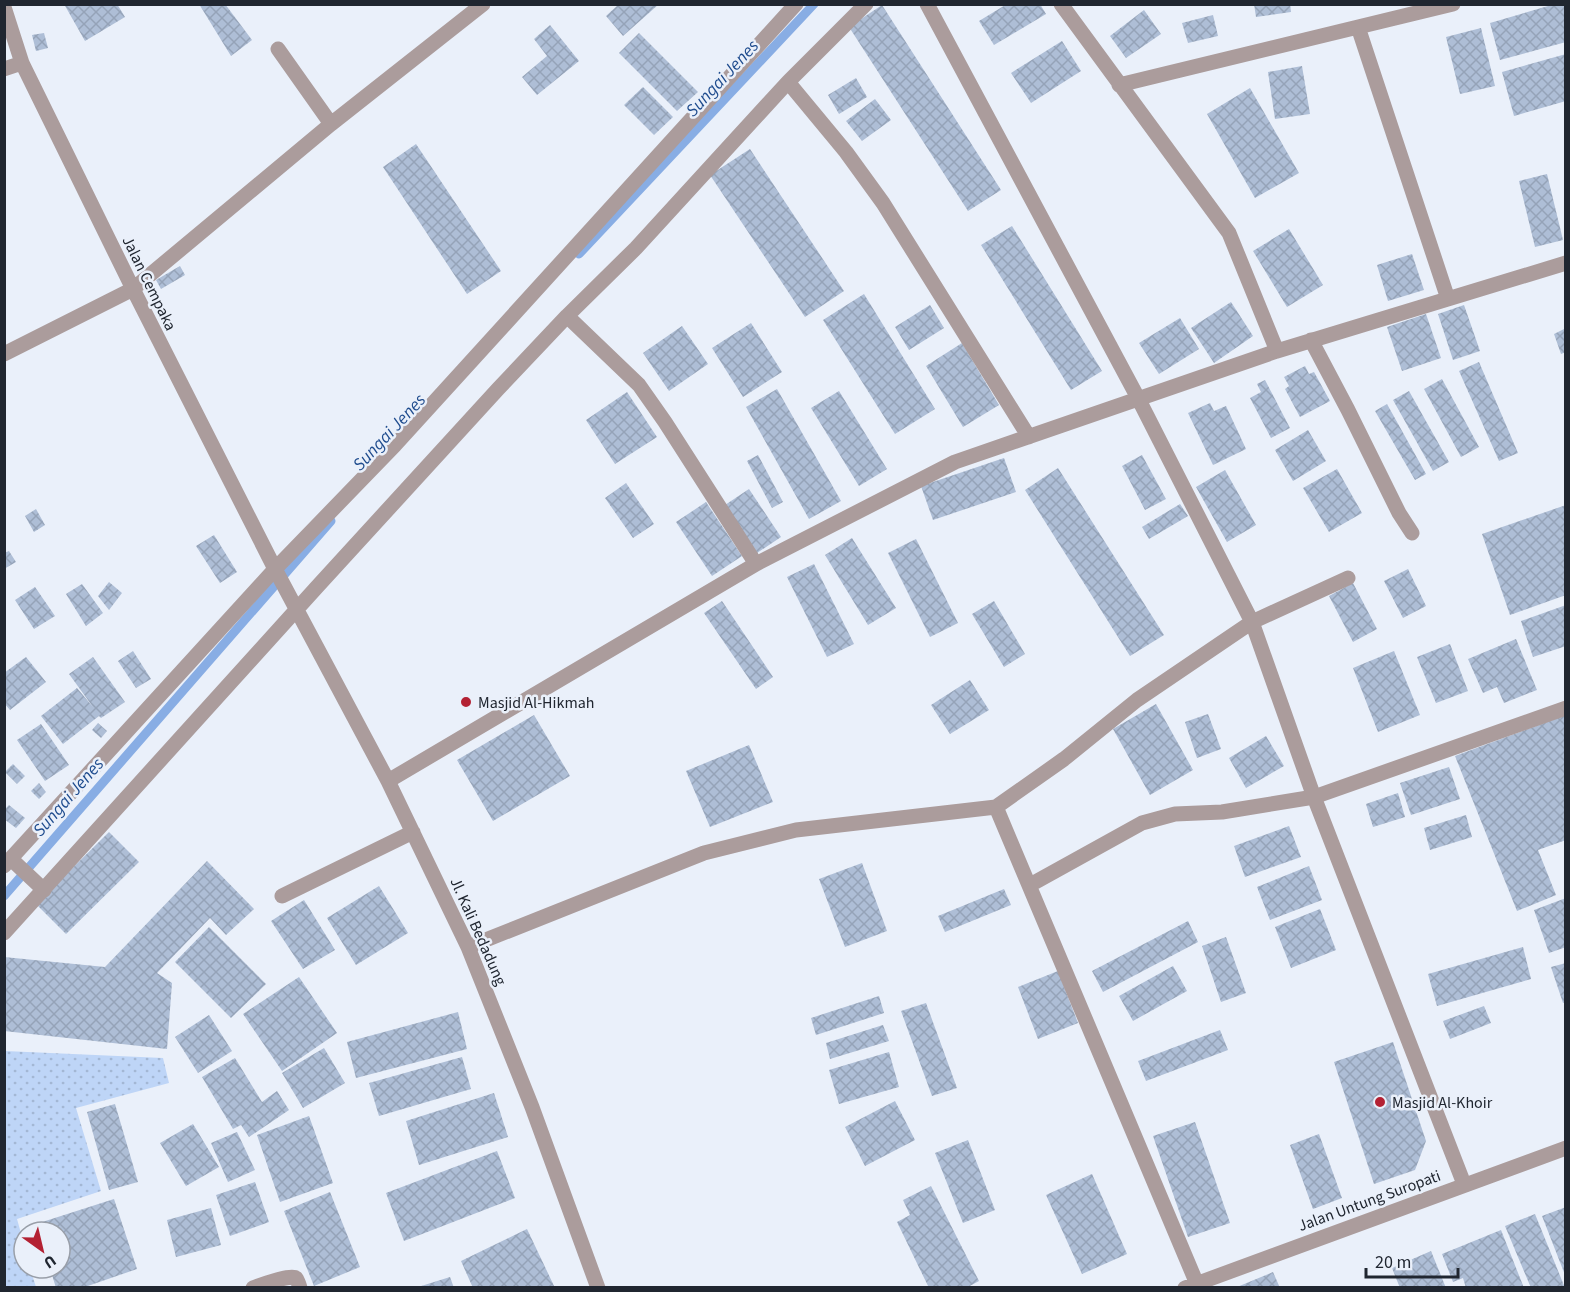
<svg xmlns="http://www.w3.org/2000/svg" width="1570" height="1292" font-family="'Source Sans 3',sans-serif">
	<defs>
		<pattern id="park-dots" width="8" height="8" patternUnits="userSpaceOnUse" patternTransform="scale(1.5)"><rect width="8" height="8" fill="#bed5f7"/><path d="M2 2h.1M6 6h.1" fill="none" stroke="#a3b7d4" stroke-width="1.8" stroke-linecap="round"/></pattern>
		<pattern id="building-cross-hatch" width="8" height="8" patternUnits="userSpaceOnUse" patternTransform="scale(1.5)"><rect width="8" height="8" fill="#aebed6"/><path d="M0 0l8 8M0 8l8-8" fill="none" stroke="#95a3b8"/></pattern>
	</defs>
	<rect width="100%" height="100%" fill="#eaf0fa"/>
	<!-- park -->
	<path fill="url(#park-dots)" d="M5 1051 163 1058 169 1083 76 1108 101 1191 17 1219 24 1244V1268H30L36 1287H5Z"/>
	<g fill="none" stroke-linecap="round" stroke-linejoin="round">
		<!-- stream -->
		<path stroke="#88ade4" stroke-width="9" d="M579 254 814 4
			M4 896 331 521"/>
	</g>
	<!-- building -->
	<path fill="url(#building-cross-hatch)" d="M64 4H117L125 17 85 41Z
		M199 4H225L252 40 231 56Z
		M619 4H659L623 36 606 16Z
		M1007 4H1040L1046 14 994 45 979 21Z
		M1254 4H1290L1291 12 1256 17Z
		M1555 4H1566V42L1500 60 1490 23Z
		M882 5 1001 190 968 211 849 27Z
		M1144 10 1161 34 1126 58 1110 36Z
		M1213 15 1218 36 1188 43 1182 23Z
		M550 25 579 61 537 95 522 77 547 56 534 39Z
		M1481 28 1495 86 1460 94 1446 37Z
		M44 33 48 48 36 51 32 35Z
		M639 33 698 92 677 111 619 53Z
		M1062 41 1081 71 1031 103 1011 73Z
		M1566 54V101L1514 116 1502 72Z
		M1302 66 1310 114 1275 119 1268 72Z
		M856 78 867 97 839 114 828 95Z
		M643 87 673 117 654 135 624 105Z
		M1250 88 1299 173 1255 198 1207 114Z
		M875 99 891 120 862 141 846 121Z
		M416 144 501 271 467 294 383 167Z
		M750 149 844 291 805 317 710 175Z
		M1547 174 1563 240 1535 247 1519 181Z
		M1012 226 1102 371 1071 390 981 245Z
		M1289 229 1323 285 1287 307 1253 251Z
		M1412 254 1424 290 1388 301 1377 265Z
		M180 266 185 275 161 289 156 280Z
		M864 294 935 409 895 434 823 320Z
		M1231 302 1253 336 1214 363 1191 328Z
		M930 305 944 328 909 350 895 327Z
		M1464 305 1480 351 1453 360 1438 314Z
		M1426 314 1441 358 1402 371 1387 327Z
		M1180 318 1199 349 1159 374 1139 343Z
		M751 323 782 372 743 397 712 348Z
		M682 326 708 364 669 391 643 353Z
		M1566 328V352L1561 354 1554 334Z
		M962 343 999 405 963 427 926 366Z
		M1479 362 1518 453 1499 461 1459 371Z
		M1305 366 1309 374 1314 372 1330 401 1300 417 1285 389 1289 386 1284 377Z
		M1442 379 1479 447 1461 457 1424 389Z
		M1265 380 1290 428 1271 438 1250 398 1261 392 1257 384Z
		M777 389 841 501 809 519 746 407Z
		M839 391 887 469 859 486 811 408Z
		M1409 391 1449 462 1433 471 1393 400Z
		M627 392 657 437 615 464 586 420Z
		M1210 403 1214 411 1226 406 1246 449 1213 465 1188 413Z
		M1387 404 1426 474 1415 480 1375 411Z
		M1308 430 1326 461 1293 481 1275 450Z
		M758 455 783 502 772 508 747 461Z
		M1142 455 1166 499 1145 510 1122 466Z
		M1004 458 1016 492 933 520 921 486Z
		M1058 468 1164 635 1130 656 1025 490Z
		M1337 469 1362 513 1329 532 1303 488Z
		M1225 470 1256 525 1227 542 1196 487Z
		M626 483 654 524 633 538 605 498Z
		M749 489 781 537 757 553 725 505Z
		M706 502 742 556 712 576 676 522Z
		M1180 504 1188 516 1149 539 1142 527Z
		M1566 505V595L1510 615 1482 534Z
		M36 509 45 525 34 532 25 516Z
		M214 535 237 572 220 583 196 546Z
		M852 538 896 608 868 625 825 555Z
		M916 539 958 623 930 637 888 553Z
		M9 551 16 562 4 569V553Z
		M814 564 854 644 827 657 787 577Z
		M1408 569 1426 606 1403 618 1384 581Z
		M109 582 122 593 109 610 98 596Z
		M1353 583 1377 629 1353 642 1329 596Z
		M82 584 103 613 86 626 66 594Z
		M35 587 55 616 34 629 15 600Z
		M722 601 773 677 756 689 704 613Z
		M994 601 1025 654 1004 667 972 614Z
		M1566 605V646L1533 657 1521 621Z
		M1516 639 1537 690 1504 703 1497 687 1483 693 1468 659Z
		M1450 644 1468 691 1436 703 1417 657Z
		M133 651 151 679 136 688 118 661Z
		M1394 651 1420 715 1378 732 1353 668Z
		M26 657 46 682 10 710 4 703V673Z
		M93 657 125 702 101 718 99 716 63 744 41 716 77 688 93 707 69 674Z
		M970 680 989 710 950 734 931 705Z
		M1156 704 1193 770 1150 795 1113 729Z
		M1208 714 1221 749 1197 758 1185 722Z
		M534 715 570 776 493 821 457 760Z
		M1566 715V840L1538 850 1556 895 1517 911 1455 756Z
		M98 723 107 731 101 738 92 730Z
		M41 724 69 765 45 781 17 740Z
		M1266 736 1284 766 1246 788 1229 758Z
		M749 745 773 802 710 827 686 771Z
		M13 764 25 776 17 784 5 772Z
		M1449 767 1460 799 1411 815 1400 783Z
		M39 783 46 792 39 799 31 791Z
		M1398 793 1405 817 1373 827 1366 804Z
		M9 805 25 818 16 828 4 819V810Z
		M1466 815 1472 837 1430 850 1424 828Z
		M1289 826 1301 857 1245 877 1234 846Z
		M109 832 139 862 66 934 36 904Z
		M207 861 254 909 226 935 210 918 157 973 172 983 167 1049 4 1031V957L105 967Z
		M862 863 887 931 845 947 819 879Z
		M1309 866 1322 900 1270 920 1257 887Z
		M379 886 408 933 356 965 327 918Z
		M1004 889 1011 905 945 932 938 916Z
		M1566 898V947L1549 953 1534 910Z
		M304 900 335 950 303 969 271 921Z
		M1320 909 1336 950 1291 968 1275 927Z
		M1188 921 1198 942 1103 992 1092 971Z
		M209 927 266 984 231 1018 175 962Z
		M1226 937 1246 993 1221 1002 1202 946Z
		M1523 947 1531 979 1437 1006 1428 974Z
		M1566 963V1002L1563 1003 1551 967Z
		M1173 966 1187 991 1133 1021 1119 996Z
		M1058 971 1078 1023 1038 1039 1018 987Z
		M299 977 337 1033 282 1071 243 1014Z
		M879 996 884 1013 816 1035 811 1018Z
		M926 1003 957 1088 932 1096 901 1011Z
		M1484 1006 1491 1023 1450 1039 1443 1021Z
		M458 1012 467 1049 356 1078 347 1042Z
		M209 1015 232 1051 198 1073 175 1037Z
		M883 1025 889 1041 830 1059 826 1043Z
		M1220 1030 1228 1050 1146 1081 1138 1061Z
		M1393 1042 1426 1141 1415 1170 1374 1184 1334 1062Z
		M324 1048 345 1083 303 1108 282 1073Z
		M889 1052 899 1087 839 1104 829 1070Z
		M462 1057 471 1089 379 1116 369 1083Z
		M235 1058 262 1102 277 1091 289 1110 249 1137 241 1125 233 1129 202 1077Z
		M494 1093 508 1137 419 1165 406 1121Z
		M895 1101 915 1140 865 1166 845 1127Z
		M115 1104 138 1182 109 1190 87 1112Z
		M309 1116 333 1183 280 1202 257 1135Z
		M1195 1122 1230 1223 1188 1237 1153 1136Z
		M193 1124 219 1167 186 1186 160 1143Z
		M237 1132 255 1170 228 1182 211 1143Z
		M1319 1134 1342 1198 1313 1209 1290 1145Z
		M968 1140 995 1210 963 1223 935 1153Z
		M497 1151 515 1198 404 1241 386 1193Z
		M1092 1174 1127 1254 1082 1274 1046 1195Z
		M255 1182 269 1222 230 1236 216 1195Z
		M931 1186 979 1281 966 1288H929L897 1222 910 1215 903 1200Z
		M330 1192 360 1267 314 1286 284 1211Z
		M114 1199 137 1269 82 1288H56L50 1268H60V1232H38L36 1224Z
		M1566 1207V1275H1565L1542 1216Z
		M211 1208 221 1245 176 1257 167 1220Z
		M1535 1214 1565 1288H1531L1505 1226Z
		M527 1229 555 1288H473L461 1261Z
		M1501 1230 1524 1288H1466L1463 1278 1453 1282 1442 1254Z
		M1431 1251 1446 1288H1400L1392 1268Z
		M1273 1272 1280 1288H1237V1287Z
		M450 1277 454 1288H419L418 1287Z"/>
	<g fill="none" stroke-linecap="round" stroke-linejoin="round">
		<!-- street -->
		<path stroke="#ab9c9c" stroke-width="15" d="M927 4 1138 398 1252 622 1314 797 1464 1184
			M1061 4 1229 233 1277 351
			M4 7 22 63 133 289 275 569 388 781 468 947 532 1107 598 1288
			M1358 27 1448 299
			M278 49 331 124
			M4 69 22 63
			M788 82 846 152 883 203 1029 437
			M1119 85 1453 4
			M567 316 639 385 665 422 756 564
			M1311 340 1348 410 1399 513 1412 533
			M4 354 133 289 331 124 483 4
			M388 781 756 564 955 462 1277 351 1566 263
			M996 807 1197 1284
			M11 859 44 890
			M4 866 275 569 395 445 796 4
			M1030 885 1142 823 1175 814 1222 812 1314 797 1566 708
			M282 896 413 832
			M4 933 316 588 498 389 567 316 636 248 788 82 866 4
			M468 947 704 853 796 830 996 807 1064 759 1137 700 1252 622 1348 578
			M253 1288C260 1285 291 1274 296 1278 297 1279 300 1287 300 1288
			M1185 1288 1566 1148"/>
	</g>
	<!-- markers -->
	<g fill="#b32133" stroke="#eaf0fa" stroke-width="2">
		<circle cx="466" cy="702" r="6"/>
		<circle cx="1380" cy="1102" r="6"/>
	</g>
	<g text-anchor="middle" stroke-width="5" stroke-linejoin="round" paint-order="stroke">
		<!-- street labels -->
		<g font-size="16" fill="#202630" stroke="#eaf0fa">
			<text transform="translate(150 283) rotate(64)" y="6">Jalan Cempaka</text>
			<text transform="translate(479 931) rotate(66)" y="6">Jl. Kali Bedadung</text>
			<text transform="translate(1369 1200) rotate(-20)" y="6">Jalan Untung Suropati</text>
		</g>
		<!-- poi labels -->
		<g font-size="16" fill="#202630" stroke="#eaf0fa" text-anchor="start">
			<text x="478" y="708">Masjid Al-Hikmah</text>
			<text x="1392" y="1108">Masjid Al-Khoir</text>
		</g>
		<!-- water labels -->
		<g font-size="18" font-style="italic" fill="#1f4c8e" stroke="#eaf0fa">
			<text transform="translate(722 78) rotate(-47)" y="6">Sungai Jenes</text>
			<text transform="translate(389 432) rotate(-47)" y="6">Sungai Jenes</text>
			<text transform="translate(68 797) rotate(-49)" y="6">Sungai Jenes</text>
		</g>
	</g>
	<!-- border -->
	<rect width="1570" height="1292" fill="none" stroke="#202630" stroke-width="12"/>
	<!-- north arrow -->
	<g transform="translate(42 1250) rotate(146)"><circle r="28" fill="#eaf0fa" stroke="#999fa9" stroke-width="1.5"/>
	<path d="M0-4.5L10 22L0 15L-10 22Z" fill="#b32133"/>
	<text y="-9" font-size="16" font-weight="bold" text-anchor="middle" fill="#202630">U</text>
	</g>
	<!-- scale -->
	<path d="M1366 1268v9h92v-9" fill="none" stroke="#202630" stroke-width="3"/>
	<text x="1375" y="1268" font-size="18" fill="#202630" stroke="#eaf0fa" stroke-width="4.5" paint-order="stroke">20 m</text>
</svg>
